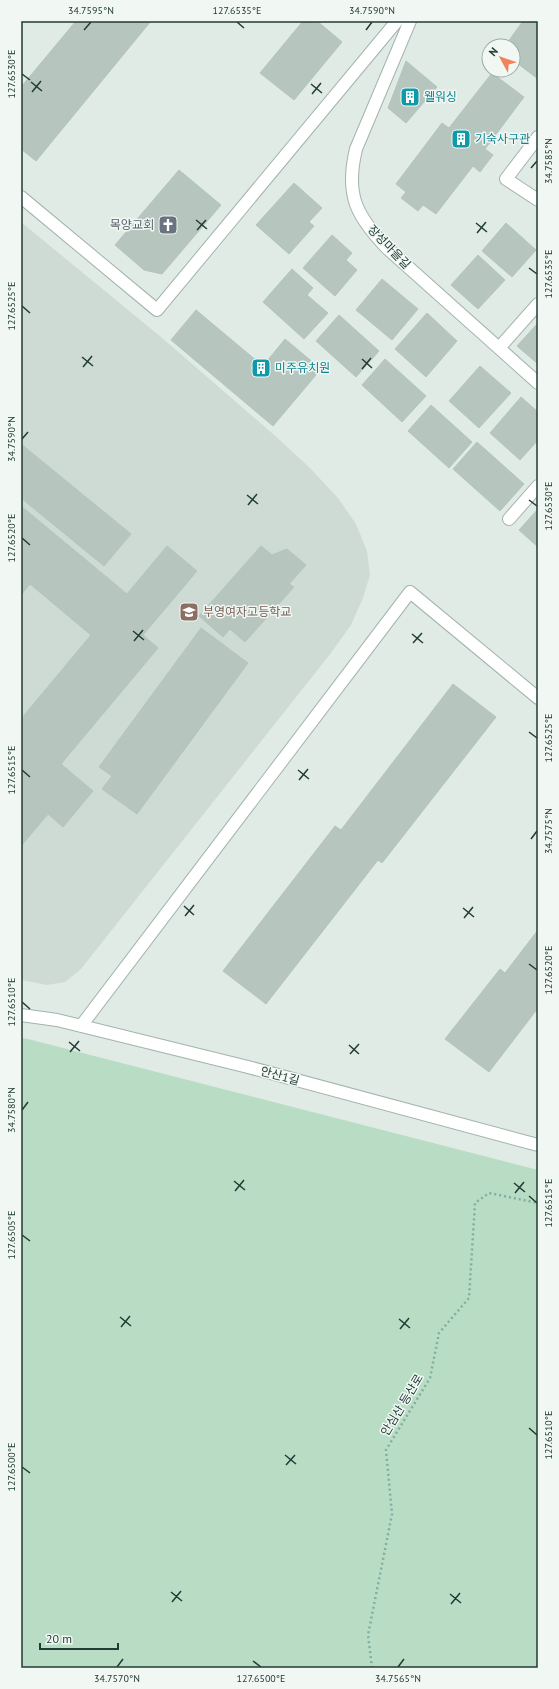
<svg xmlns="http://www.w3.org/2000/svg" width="559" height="1689" font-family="'PT Sans','Noto Sans KR',sans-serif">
	<rect width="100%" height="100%" fill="#e0ebe6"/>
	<!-- built -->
	<path fill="#cedbd5" d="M21 222 161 337 273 434 309 467 338 498 356 524 367 551 370 575 363 598 351 625 331 653 81 969 65 982 47 985 21 980Z"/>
	<!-- green -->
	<path fill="#b9dcc4" d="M21 1038 28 1039 538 1170V1668H21Z"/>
	<!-- building -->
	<path fill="#b6c6bf" stroke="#b3c4be" d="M76 21H151L36 161 21 149V87Z
		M303 21H317L342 42 294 100 260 73Z
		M523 21H538V79L513 60V46H505Z
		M406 61 437 87 406 123 388 108Z
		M492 73 524 97 485 149 493 155 480 172 473 166 436 214 423 205 418 211 401 198 406 192 396 184 442 123 449 128Z
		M179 170 221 205 162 274 144 270 115 245Z
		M294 183 322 208 309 222 314 226 289 254 256 225Z
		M506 223 536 250 512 277 482 251Z
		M332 235 352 253 346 260 357 270 335 296 303 268Z
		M478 255 505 280 478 309 451 285Z
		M292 269 313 288 307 295 328 313 304 339 263 302Z
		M382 279 418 309 392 340 356 310Z
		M196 310 263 366 285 339 321 369 273 426 171 340Z
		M427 313 457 341 426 377 395 349Z
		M339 315 379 351 356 377 316 341Z
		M538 323V364L517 346Z
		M385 359 426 396 402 422 362 385Z
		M480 366 511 393 479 428 449 401Z
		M521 397 538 412V440L520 460 490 433Z
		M431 405 472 442 449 468 408 431Z
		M477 442 524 484 500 511 453 469Z
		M21 444 131 534 104 566 21 498Z
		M21 506 127 594 167 546 197 571 143 635 158 648 61 764 93 791 63 827 48 814 21 846V719L91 635 30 584 21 595Z
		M538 509V547L519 530Z
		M261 546 272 555 287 549 306 565 289 584 294 587 245 642 230 629 223 637 199 616Z
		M201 628 248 663 137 814 102 789 112 776 99 767Z
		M453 684 496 717 382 863 378 860 266 1004 223 971 335 826 341 830Z
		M538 930V1008L489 1072 445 1039 500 969 505 973Z"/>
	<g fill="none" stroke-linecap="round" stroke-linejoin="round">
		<defs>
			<path id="lane" d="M538 137 506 179 538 200"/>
			<path id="street" d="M410 21 356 149C345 195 356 216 388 249L538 383
				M21 197 157 310 397 21
				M499 348 538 304
				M509 519 538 486
				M21 1015 57 1020 248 1067 538 1145
				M81 1026 410 592 538 698"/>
		</defs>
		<!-- lane casing -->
		<use href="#lane" stroke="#a3b3ad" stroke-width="14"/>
		<!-- street casing -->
		<use href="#street" stroke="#a3b3ad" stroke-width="14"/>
		<!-- path -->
		<path stroke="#81aea1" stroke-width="2.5" stroke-dasharray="2 3" stroke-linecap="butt" d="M372 1668 368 1635 392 1514 386 1450 430 1378 439 1333 469 1298 475 1203 489 1193 538 1203"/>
		<!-- lane -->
		<use href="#lane" stroke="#fff" stroke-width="12"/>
		<!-- street -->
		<use href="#street" stroke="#fff" stroke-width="12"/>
	</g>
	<!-- ticks -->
	<path fill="none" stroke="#213b35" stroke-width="1.5" d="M237 22 244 28M84 30 91 22M366 30 372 22M22 74 30 80M31 82 42 91M311 84 322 93M32 92 41 81M312 94 321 83M531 168 537 161M196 220 207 229M476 223 487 232M197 230 206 220M477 233 486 222M529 268 537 274M22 306 30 313M82 357 93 366M362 359 372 368M83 367 92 356M362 369 371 358M22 439 28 432M247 495 258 504M529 500 537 506M248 505 257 494M22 538 30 545M133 631 144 640M412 634 423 643M134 641 143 630M413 643 422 633M529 732 537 738M22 770 30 777M298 770 309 779M299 780 308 769M531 839 537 831M184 906 194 915M463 908 474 917M185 916 194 905M464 918 473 907M529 964 537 970M22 1002 30 1009M69 1042 80 1051M349 1045 359 1054M70 1052 79 1041M350 1054 359 1044M22 1110 28 1102M234 1181 245 1190M514 1183 525 1192M235 1191 244 1180M515 1193 524 1182M529 1196 537 1203M22 1235 30 1241M120 1317 131 1326M399 1319 410 1328M121 1327 130 1316M400 1329 409 1318M529 1428 537 1435M285 1455 296 1464M286 1465 295 1455M22 1467 30 1473M171 1592 182 1601M450 1594 461 1603M172 1602 181 1591M451 1604 460 1593M253 1661 261 1667M117 1667 123 1659M398 1667 404 1659"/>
	<!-- icons -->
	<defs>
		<symbol id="building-square" viewBox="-11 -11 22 22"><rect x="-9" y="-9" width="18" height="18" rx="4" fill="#0f9aa8" stroke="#f1f8f4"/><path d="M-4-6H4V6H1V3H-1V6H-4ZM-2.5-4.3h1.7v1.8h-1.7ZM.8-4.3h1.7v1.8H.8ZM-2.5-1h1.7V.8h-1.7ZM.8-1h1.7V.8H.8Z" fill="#fff"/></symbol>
		<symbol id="church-square" viewBox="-11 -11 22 22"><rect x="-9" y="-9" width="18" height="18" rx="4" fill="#6b7280" stroke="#f1f8f4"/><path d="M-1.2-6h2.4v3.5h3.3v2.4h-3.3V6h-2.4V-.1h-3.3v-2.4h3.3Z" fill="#fff"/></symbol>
		<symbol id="school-square" viewBox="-11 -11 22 22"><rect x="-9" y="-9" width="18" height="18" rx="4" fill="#8d6e63" stroke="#f1f8f4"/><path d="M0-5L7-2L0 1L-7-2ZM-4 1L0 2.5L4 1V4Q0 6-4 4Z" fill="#fff"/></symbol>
	</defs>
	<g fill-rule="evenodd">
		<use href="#building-square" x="399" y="86" width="22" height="22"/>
		<use href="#building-square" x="450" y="128" width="22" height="22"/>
		<use href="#church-square" x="157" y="214" width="22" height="22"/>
		<use href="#building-square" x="250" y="357" width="22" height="22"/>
		<use href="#school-square" x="178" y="601" width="22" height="22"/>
	</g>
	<g text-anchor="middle" stroke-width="3" stroke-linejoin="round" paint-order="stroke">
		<!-- culture labels -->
		<g font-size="12" fill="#0d838f" stroke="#f1f8f4" text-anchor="start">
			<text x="424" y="101">웰워싱</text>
			<text x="475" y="143">기숙사구관</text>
			<text x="275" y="372">미주유치원</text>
		</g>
		<!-- worship labels -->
		<g font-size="12" fill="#5b616d" stroke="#f1f8f4" text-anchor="end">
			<text x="154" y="229">목양교회</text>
		</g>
		<!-- street labels -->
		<g font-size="12" fill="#213b35" stroke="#f1f8f4">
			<text transform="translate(389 247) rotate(46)" y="4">장성마을길</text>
			<text transform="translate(280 1076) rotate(15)" y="4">안산1길</text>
			<text transform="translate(402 1405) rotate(-59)" y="4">안심산 등산로</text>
		</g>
		<!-- education labels -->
		<g font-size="12" fill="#785e54" stroke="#f1f8f4" text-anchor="start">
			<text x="203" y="616">부영여자고등학교</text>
		</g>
	</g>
	<!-- border -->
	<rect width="559" height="1689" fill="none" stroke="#f1f8f4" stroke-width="44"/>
	<!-- north arrow -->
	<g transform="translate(501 58) rotate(310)"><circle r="19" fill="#f1f8f4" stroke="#9eaca8"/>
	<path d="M0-3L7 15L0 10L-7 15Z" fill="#f08359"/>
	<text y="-6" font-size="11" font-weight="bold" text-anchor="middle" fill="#213b35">N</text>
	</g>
	<!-- scale -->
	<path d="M40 1643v6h78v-6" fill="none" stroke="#213b35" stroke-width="2"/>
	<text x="46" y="1643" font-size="12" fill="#213b35" stroke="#f1f8f4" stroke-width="3" paint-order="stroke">20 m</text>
	<rect x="22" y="22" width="515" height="1645" fill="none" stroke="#213b35" stroke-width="1.5"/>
	<g font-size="10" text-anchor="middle" fill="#213b35">
		<text x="91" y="14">34.7595°N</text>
		<text x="237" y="14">127.6535°E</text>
		<text x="372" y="14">34.7590°N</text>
		<text transform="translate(11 74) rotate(-90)" y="4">127.6530°E</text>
		<text transform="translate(548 161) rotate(-90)" y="4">34.7585°N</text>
		<text transform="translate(548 274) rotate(-90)" y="4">127.6535°E</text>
		<text transform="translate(11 306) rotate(-90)" y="4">127.6525°E</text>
		<text transform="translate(11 439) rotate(-90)" y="4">34.7590°N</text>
		<text transform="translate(548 506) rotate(-90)" y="4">127.6530°E</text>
		<text transform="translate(11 538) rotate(-90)" y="4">127.6520°E</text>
		<text transform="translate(548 738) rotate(-90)" y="4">127.6525°E</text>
		<text transform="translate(11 770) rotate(-90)" y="4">127.6515°E</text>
		<text transform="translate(548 831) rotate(-90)" y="4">34.7575°N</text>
		<text transform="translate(548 970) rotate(-90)" y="4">127.6520°E</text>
		<text transform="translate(11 1002) rotate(-90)" y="4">127.6510°E</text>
		<text transform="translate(11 1110) rotate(-90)" y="4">34.7580°N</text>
		<text transform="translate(548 1203) rotate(-90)" y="4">127.6515°E</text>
		<text transform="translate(11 1235) rotate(-90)" y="4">127.6505°E</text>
		<text transform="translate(548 1435) rotate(-90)" y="4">127.6510°E</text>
		<text transform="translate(11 1467) rotate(-90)" y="4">127.6500°E</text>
		<text x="117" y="1682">34.7570°N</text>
		<text x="261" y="1682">127.6500°E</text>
		<text x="398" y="1682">34.7565°N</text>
	</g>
</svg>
